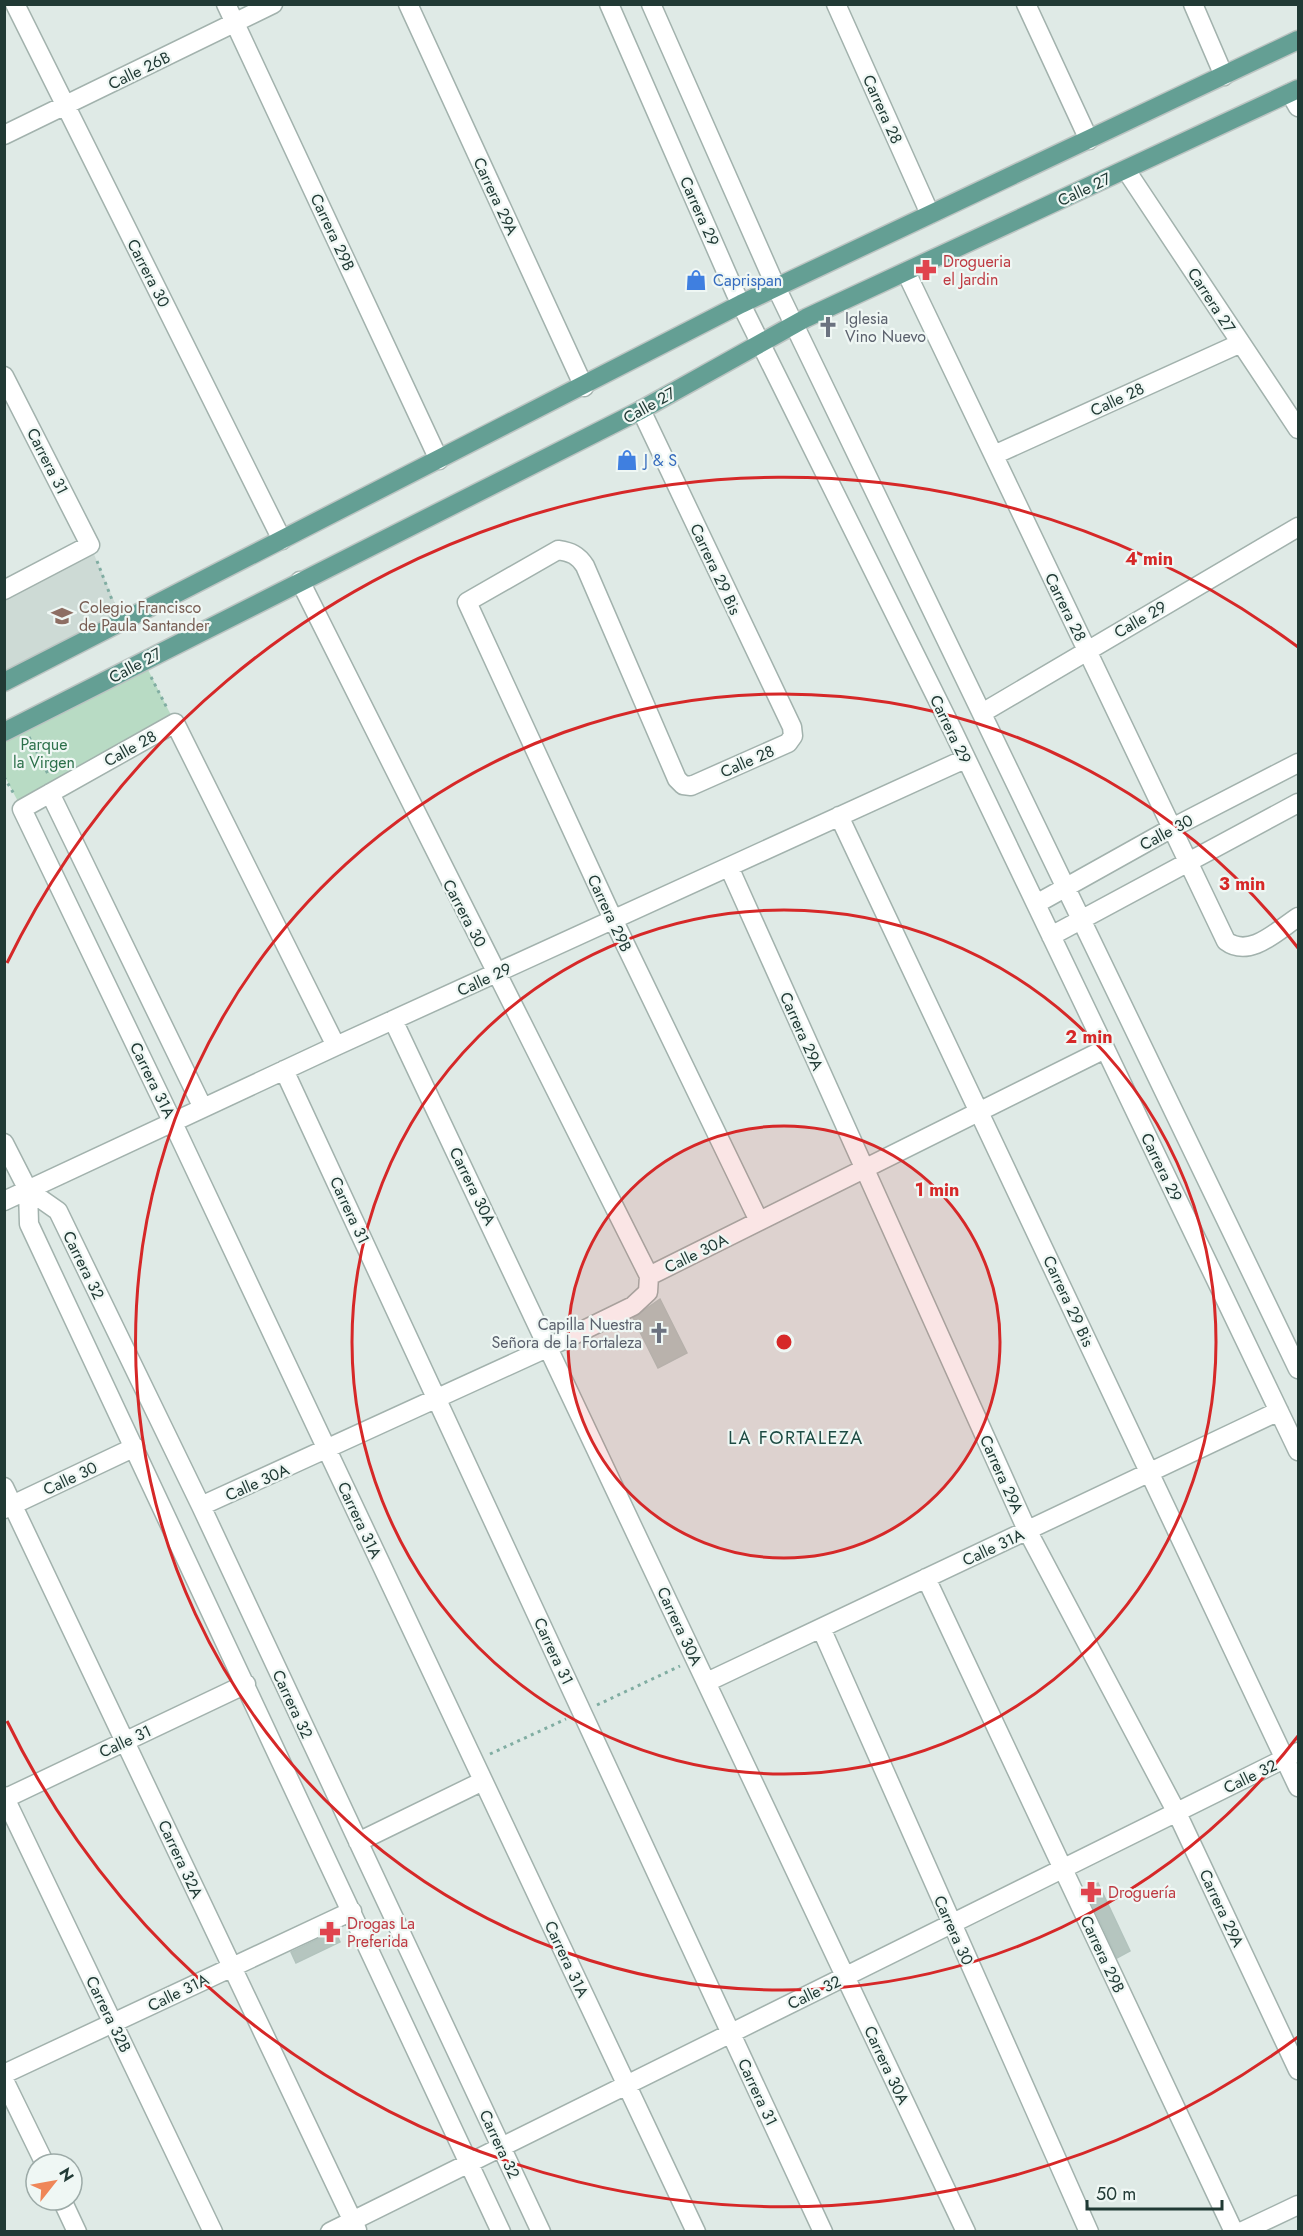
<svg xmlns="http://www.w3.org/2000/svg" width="1303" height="2236" font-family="Jost,sans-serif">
	<rect width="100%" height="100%" fill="#dfeae6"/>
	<!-- built -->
	<path fill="#cddad5" d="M90 545 123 622 5 682V590Z"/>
	<!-- green -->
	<path fill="#b8dbc4" d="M143 660 175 723 22 809 5 777 4 732Z"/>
	<!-- building -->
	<path fill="#b5c5bf" stroke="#b2c3bd" stroke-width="1.5" d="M660 1299 687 1353 658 1368 633 1318Z
		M1098 1883 1130 1951 1117 1958 1085 1889Z
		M335 1931 340 1942 296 1963 291 1952Z"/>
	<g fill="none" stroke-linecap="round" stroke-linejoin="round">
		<defs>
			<path id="minor" d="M15 4 282 540
				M226 4 439 460
				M408 4 584 387
				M609 4 735 292 953 731 1298 1451
				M651 4 776 287 1298 1369
				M836 4 930 214
				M1026 4 1089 140
				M1193 4 1224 76
				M1290 93 1298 107
				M4 135 273 4
				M1126 170 1298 429
				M906 272 1226 941C1250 959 1278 930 1298 917
				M4 376 90 545 4 590
				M641 410 792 727 793 736 788 743 691 786 683 785 677 779 585 566C578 555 571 552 558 550L467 602 613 919 759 1221
				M994 455 1241 343
				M982 713 1298 527
				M50 793 203 1108
				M839 816 1298 1787
				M729 867 1027 1530 1177 1813 1298 2070
				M1036 904 1172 828 1298 763
				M1051 936 1298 803
				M393 1020 966 2232
				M336 1046 175 723 22 809 173 1123 696 2232
				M284 1070 823 2232
				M4 1143 28 1190 29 1224 501 2232
				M28 1190 58 1211 201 1506 541 2232
				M4 1201 336 1046 965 759
				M649 1276 1105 1049
				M4 1487 357 2230
				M201 1506 549 1347 633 1306 648 1292 649 1276 300 581
				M4 1509 135 1447
				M926 1578 1234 2232
				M821 1628 1089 2232
				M707 1682 1279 1411
				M4 1796 213 2232
				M4 1799 246 1684
				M358 1842 483 1781
				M4 2074 352 1911
				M4 2080 45 2164
				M62 2200 77 2232
				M330 2232 1298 1752
				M1241 2232 1298 2205"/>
			<path id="major" d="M4 682 741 304 1298 40
				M4 732 641 410 806 318 1298 89"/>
		</defs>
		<!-- minor casing -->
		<use href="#minor" stroke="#a2b2ad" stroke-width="21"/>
		<!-- major casing -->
		<use href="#major" stroke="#bcc4c2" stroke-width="21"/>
		<!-- path -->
		<path stroke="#80ada2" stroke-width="3" stroke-dasharray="3 4.5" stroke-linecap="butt" d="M97 561 114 605
			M151 677 167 708
			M29 737 48 774
			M4 777 14 794
			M597 1705 680 1666
			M490 1754 566 1719"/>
		<!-- minor -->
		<use href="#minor" stroke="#fff" stroke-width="18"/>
		<!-- major -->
		<use href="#major" stroke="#649f94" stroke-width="18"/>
	</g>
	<!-- distance rings -->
	<circle cx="784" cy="1342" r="216" fill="#d62828" fill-opacity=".12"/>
	<g fill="none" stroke="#d62828" stroke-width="3">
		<circle cx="784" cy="1342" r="216"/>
		<circle cx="784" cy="1342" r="432"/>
		<path d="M1298 1736A648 648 0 1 1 1298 948"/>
		<path d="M1298 2037A864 864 0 0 1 7 1721M7 963A864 864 0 0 1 1298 647"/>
	</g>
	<!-- icons -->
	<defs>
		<symbol id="pharmacy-bare" viewBox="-9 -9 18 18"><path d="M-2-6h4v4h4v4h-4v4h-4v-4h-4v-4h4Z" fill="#e0444e" stroke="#eff7f4" stroke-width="2.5" paint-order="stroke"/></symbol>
		<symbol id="shop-bare" viewBox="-9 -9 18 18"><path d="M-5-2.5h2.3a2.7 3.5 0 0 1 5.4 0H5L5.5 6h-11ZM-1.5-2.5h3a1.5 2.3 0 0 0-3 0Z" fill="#3f7fe0" stroke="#eff7f4" stroke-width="2.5" paint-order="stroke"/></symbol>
		<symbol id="church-bare" viewBox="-9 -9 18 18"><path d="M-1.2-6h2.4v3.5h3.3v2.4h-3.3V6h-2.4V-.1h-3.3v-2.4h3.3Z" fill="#6b7280" stroke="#eff7f4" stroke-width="2.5" paint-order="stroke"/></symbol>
		<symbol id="school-bare" viewBox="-9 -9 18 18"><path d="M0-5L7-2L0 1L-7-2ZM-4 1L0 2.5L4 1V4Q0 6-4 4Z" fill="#8d6e63" stroke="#eff7f4" stroke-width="2.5" paint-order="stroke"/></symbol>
	</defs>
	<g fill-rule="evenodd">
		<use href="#pharmacy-bare" x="911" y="255" width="30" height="30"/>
		<use href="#shop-bare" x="681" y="265" width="30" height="30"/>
		<use href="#church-bare" x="813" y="312" width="30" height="30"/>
		<use href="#shop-bare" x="612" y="445" width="30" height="30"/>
		<use href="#school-bare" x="47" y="601" width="30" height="30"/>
		<use href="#church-bare" x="644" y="1318" width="30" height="30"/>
		<use href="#pharmacy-bare" x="1076" y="1877" width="30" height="30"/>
		<use href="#pharmacy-bare" x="315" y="1917" width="30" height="30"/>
	</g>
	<g text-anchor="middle" stroke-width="4.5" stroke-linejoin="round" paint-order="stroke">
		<!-- street labels -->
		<g font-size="16" fill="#213a35" stroke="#eff7f4">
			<text transform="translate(139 70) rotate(-26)" y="6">Calle 26B</text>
			<text transform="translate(883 109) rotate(66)" y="6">Carrera 28</text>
			<text transform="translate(1084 189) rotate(-25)" y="6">Calle 27</text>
			<text transform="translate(496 196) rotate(65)" y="6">Carrera 29A</text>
			<text transform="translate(700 211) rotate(66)" y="6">Carrera 29</text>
			<text transform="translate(333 232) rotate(65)" y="6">Carrera 29B</text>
			<text transform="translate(149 273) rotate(63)" y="6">Carrera 30</text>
			<text transform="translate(1212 300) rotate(57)" y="6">Carrera 27</text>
			<text transform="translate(1117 399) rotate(-25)" y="6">Calle 28</text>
			<text transform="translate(649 405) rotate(-29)" y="6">Calle 27</text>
			<text transform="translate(48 461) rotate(63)" y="6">Carrera 31</text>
			<text transform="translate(716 569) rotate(65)" y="6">Carrera 29 Bis</text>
			<text transform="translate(1066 607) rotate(64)" y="6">Carrera 28</text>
			<text transform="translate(1140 619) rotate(-30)" y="6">Calle 29</text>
			<text transform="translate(135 665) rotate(-28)" y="6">Calle 27</text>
			<text transform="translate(951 729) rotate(64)" y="6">Carrera 29</text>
			<text transform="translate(130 748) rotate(-29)" y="6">Calle 28</text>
			<text transform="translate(747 761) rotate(-24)" y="6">Calle 28</text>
			<text transform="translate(1166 832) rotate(-28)" y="6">Calle 30</text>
			<text transform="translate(465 913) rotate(62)" y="6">Carrera 30</text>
			<text transform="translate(610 913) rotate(65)" y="6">Carrera 29B</text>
			<text transform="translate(484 979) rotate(-25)" y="6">Calle 29</text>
			<text transform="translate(802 1031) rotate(66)" y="6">Carrera 29A</text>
			<text transform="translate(153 1080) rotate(64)" y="6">Carrera 31A</text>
			<text transform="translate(1162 1167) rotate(64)" y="6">Carrera 29</text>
			<text transform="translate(473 1186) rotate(64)" y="6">Carrera 30A</text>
			<text transform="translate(350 1210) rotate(65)" y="6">Carrera 31</text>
			<text transform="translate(696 1253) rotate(-26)" y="6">Calle 30A</text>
			<text transform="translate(84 1265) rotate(64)" y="6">Carrera 32</text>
			<text transform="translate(1069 1301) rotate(65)" y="6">Carrera 29 Bis</text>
			<text transform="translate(1002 1474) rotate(66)" y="6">Carrera 29A</text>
			<text transform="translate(70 1478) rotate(-25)" y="6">Calle 30</text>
			<text transform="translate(257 1482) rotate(-24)" y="6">Calle 30A</text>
			<text transform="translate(360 1520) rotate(65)" y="6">Carrera 31A</text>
			<text transform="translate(993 1547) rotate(-25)" y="6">Calle 31A</text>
			<text transform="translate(680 1626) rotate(65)" y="6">Carrera 30A</text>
			<text transform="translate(554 1651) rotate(65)" y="6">Carrera 31</text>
			<text transform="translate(293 1704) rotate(65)" y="6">Carrera 32</text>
			<text transform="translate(125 1741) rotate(-25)" y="6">Calle 31</text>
			<text transform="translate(1250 1776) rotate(-26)" y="6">Calle 32</text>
			<text transform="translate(181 1859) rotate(65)" y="6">Carrera 32A</text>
			<text transform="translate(1222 1908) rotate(65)" y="6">Carrera 29A</text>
			<text transform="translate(954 1930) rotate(66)" y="6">Carrera 30</text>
			<text transform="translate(1103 1954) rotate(65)" y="6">Carrera 29B</text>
			<text transform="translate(567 1959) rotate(65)" y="6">Carrera 31A</text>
			<text transform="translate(178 1992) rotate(-26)" y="6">Calle 31A</text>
			<text transform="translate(814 1992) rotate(-26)" y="6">Calle 32</text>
			<text transform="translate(109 2014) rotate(64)" y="6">Carrera 32B</text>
			<text transform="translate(887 2065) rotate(65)" y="6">Carrera 30A</text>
			<text transform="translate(758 2092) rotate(65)" y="6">Carrera 31</text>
			<text transform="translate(500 2144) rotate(65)" y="6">Carrera 32</text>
		</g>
		<!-- health labels -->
		<g font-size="16" fill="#be3a42" stroke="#eff7f4" text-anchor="start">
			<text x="943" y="267">Drogueria<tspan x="943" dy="18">el Jardin</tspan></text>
			<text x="1108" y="1898">Droguería</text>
			<text x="347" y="1929">Drogas La<tspan x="347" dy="18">Preferida</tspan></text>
		</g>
		<!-- shop labels -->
		<g font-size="16" fill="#366cbe" stroke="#eff7f4" text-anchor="start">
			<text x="713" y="286">Caprispan</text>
			<text x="644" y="466">J &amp; S</text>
		</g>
		<!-- worship labels -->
		<g font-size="16" fill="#5b616d" stroke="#eff7f4" text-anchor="start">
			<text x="845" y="324">Iglesia<tspan x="845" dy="18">Vino Nuevo</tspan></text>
			<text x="642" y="1330" text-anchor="end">Capilla Nuestra<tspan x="642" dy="18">Señora de la Fortaleza</tspan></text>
		</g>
		<!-- education labels -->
		<g font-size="16" fill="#785e54" stroke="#eff7f4" text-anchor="start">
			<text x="79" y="613">Colegio Francisco<tspan x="79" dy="18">de Paula Santander</tspan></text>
		</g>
		<!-- park labels -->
		<g font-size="16" fill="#2c704a" stroke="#eff7f4">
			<text x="44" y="750">Parque<tspan x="44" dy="18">la Virgen</tspan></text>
		</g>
		<!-- neighbourhood labels -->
		<g font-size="18" letter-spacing="1.5" fill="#1d4b43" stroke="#eff7f4">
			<text x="796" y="1444">LA FORTALEZA</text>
		</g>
	</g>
	<circle cx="784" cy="1342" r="9" fill="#d62828" stroke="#eff7f4" stroke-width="3"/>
	<g font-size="18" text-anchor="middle" font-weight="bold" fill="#d62828" stroke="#eff7f4" stroke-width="4.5" stroke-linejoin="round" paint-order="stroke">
		<text x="1149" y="565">4 min</text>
		<text x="1242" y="890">3 min</text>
		<text x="1089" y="1043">2 min</text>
		<text x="937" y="1196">1 min</text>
	</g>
	<!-- border -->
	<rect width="1303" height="2236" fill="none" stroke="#213a35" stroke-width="12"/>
	<!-- north arrow -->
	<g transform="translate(54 2182) rotate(59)"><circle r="28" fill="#eff7f4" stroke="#9daba8" stroke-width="1.5"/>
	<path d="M0-4.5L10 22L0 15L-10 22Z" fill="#ef8658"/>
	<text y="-9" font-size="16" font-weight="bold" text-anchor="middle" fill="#213a35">N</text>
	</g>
	<!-- scale -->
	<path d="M1087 2200v9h135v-9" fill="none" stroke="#213a35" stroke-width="3"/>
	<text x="1096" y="2200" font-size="18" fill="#213a35" stroke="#eff7f4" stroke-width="4.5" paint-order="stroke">50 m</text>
</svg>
